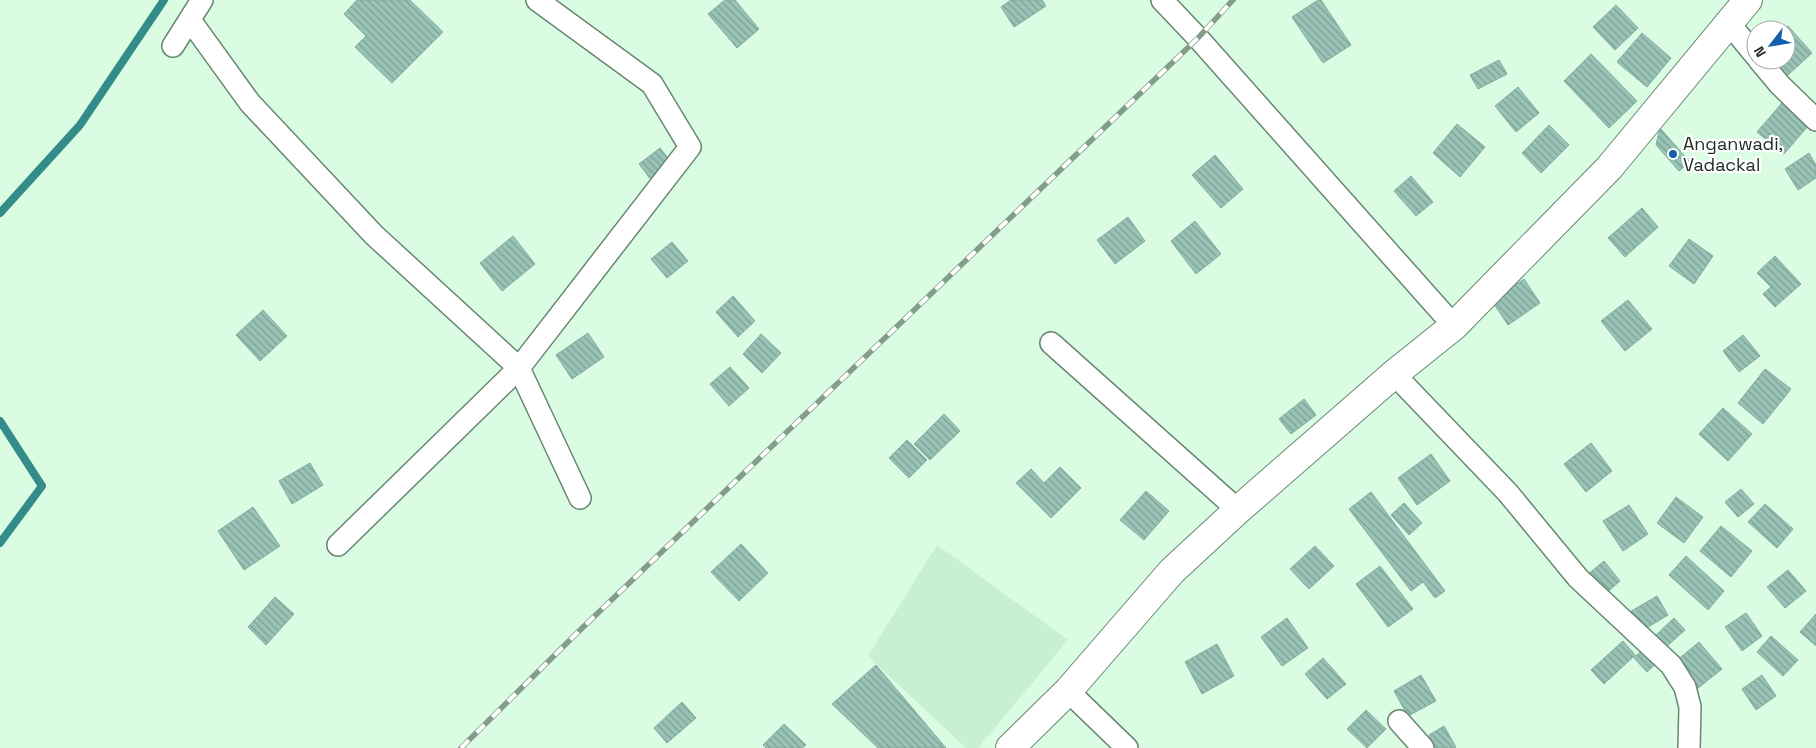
<svg xmlns="http://www.w3.org/2000/svg" width="1816" height="748" font-family="'Space Grotesk',sans-serif">
	<defs>
		<pattern id="building-back-hatch" width="6" height="6" patternUnits="userSpaceOnUse" patternTransform="scale(1.25)"><rect width="6" height="6" fill="#99c3b6"/><path d="M-1 5l2 2M0 0l6 6M5-1l2 2" fill="none" stroke="#7c9f94"/></pattern>
	</defs>
	<rect width="100%" height="100%" fill="#dafce3"/>
	<!-- built -->
	<path fill="#c7efd2" d="M937 545 1068 640 978 748H966L868 656Z"/>
	<g fill="none" stroke-linecap="round" stroke-linejoin="round">
		<!-- stream -->
		<path stroke="#348c88" stroke-width="8" d="M0 213 80 125 164 0
			M0 421 42 486 0 543"/>
	</g>
	<!-- building -->
	<path fill="url(#building-back-hatch)" stroke="#83aca0" d="M357 0H410L443 32 392 83 355 47 366 36 344 14Z
		M725 0H735L759 29 737 48 708 14Z
		M1011 0H1042L1046 6 1014 27 1001 7Z
		M1318 0H1321L1351 45 1323 63 1292 17Z
		M1616 5 1638 28 1615 50 1593 27Z
		M1788 26 1812 53 1788 75 1774 60H1786V30H1784Z
		M1642 33 1671 58 1647 87 1617 62Z
		M1591 54 1637 101 1609 128 1564 81Z
		M1499 60 1507 74 1478 89 1470 75Z
		M1518 87 1539 113 1516 132 1495 106Z
		M1782 103 1808 126 1784 154 1757 132Z
		M1457 124 1485 147 1460 177 1433 153Z
		M1549 125 1569 145 1541 173 1522 153Z
		M1660 128 1690 162 1679 171 1656 145Z
		M660 148 673 164 652 181 639 164Z
		M1809 153 1816 165V178L1798 190 1785 169Z
		M1215 155 1243 189 1221 208 1192 175Z
		M1411 176 1433 202 1416 216 1394 191Z
		M1642 208 1658 227 1625 257 1608 238Z
		M1128 217 1145 241 1115 264 1097 240Z
		M1195 221 1221 254 1196 274 1171 241Z
		M513 236 535 264 502 291 480 263Z
		M1689 239 1713 256 1694 284 1669 266Z
		M672 242 688 261 667 278 651 259Z
		M1775 256 1801 284 1775 307 1763 294 1771 287 1757 273Z
		M1524 279 1540 303 1508 325 1492 301Z
		M733 296 755 321 738 337 716 312Z
		M1628 300 1652 329 1625 351 1601 321Z
		M263 310 287 336 260 361 236 335Z
		M588 333 604 357 572 379 556 355Z
		M761 334 781 353 762 373 743 354Z
		M1743 335 1760 356 1739 372 1723 351Z
		M730 367 749 388 729 406 710 384Z
		M1765 369 1791 389 1763 424 1738 403Z
		M1304 399 1316 415 1291 434 1279 419Z
		M1723 408 1752 434 1728 461 1699 434Z
		M944 414 960 431 930 460 914 444Z
		M907 440 927 460 909 478 889 458Z
		M1591 443 1612 471 1586 492 1564 464Z
		M1431 454 1450 481 1417 505 1398 478Z
		M310 463 323 485 292 504 279 481Z
		M1060 467 1081 488 1051 518 1016 483 1031 469 1044 483Z
		M1741 489 1754 504 1738 517 1725 502Z
		M1146 491 1169 511 1144 540 1120 520Z
		M1371 492 1445 591 1435 598 1423 582 1411 591 1349 509Z
		M1676 497 1703 517 1684 543 1657 523Z
		M1404 503 1422 523 1409 535 1391 515Z
		M1765 504 1793 529 1777 548 1748 522Z
		M1629 505 1648 534 1623 551 1603 521Z
		M253 507 280 546 244 570 218 531Z
		M1721 526 1752 551 1731 577 1700 551Z
		M741 544 768 573 739 601 711 572Z
		M1315 546 1334 566 1309 589 1290 569Z
		M1686 556 1724 591 1708 610 1669 575Z
		M1604 561 1620 581 1604 595 1587 575Z
		M1380 566 1413 609 1388 627 1356 584Z
		M1788 570 1806 591 1785 608 1767 587Z
		M1657 596 1668 615 1640 632 1628 613Z
		M275 597 294 614 266 645 248 627Z
		M1746 613 1762 636 1742 651 1725 627Z
		M1816 614V646L1800 632Z
		M1287 618 1308 648 1282 666 1261 637Z
		M1674 618 1685 630 1665 648 1655 636Z
		M1771 636 1798 660 1783 676 1757 652Z
		M1623 641 1636 656 1644 649 1657 663 1647 672 1633 657 1604 684 1591 670Z
		M1699 642 1722 669 1697 689 1675 662Z
		M1217 644 1234 676 1202 694 1185 662Z
		M1323 658 1346 684 1327 699 1305 674Z
		M876 665 946 748H878L832 704Z
		M1421 675 1436 701 1408 716 1394 691Z
		M1762 675 1776 696 1756 710 1742 689Z
		M682 702 696 718 667 743 654 728Z
		M1366 710 1386 729 1367 748 1347 729Z
		M784 724 806 745 802 748H766L763 745Z
		M1444 726 1456 747 1454 748H1436L1429 735Z"/>
	<g fill="none" stroke-linecap="round" stroke-linejoin="round">
		<defs>
			<path id="minor" d="M1162 0 1198 38 1454 326
				M190 20 250 103 374 235 519 368 580 498
				M1728 22 1756 56
				M173 46 202 0
				M1759 60 1780 85 1816 120
				M1051 343 1238 510
				M1394 374 1508 493 1578 578 1671 665 1685 687 1690 707 1689 748
				M338 545 519 368 690 147 652 84 537 0
				M1068 691 1127 748
				M1399 721 1423 748"/>
			<path id="secondary" d="M1010 748 1068 691 1172 571 1238 510 1394 374 1454 326 1609 168 1748 0"/>
		</defs>
		<!-- minor casing -->
		<use href="#minor" stroke="#688771" stroke-width="24"/>
		<!-- secondary casing -->
		<use href="#secondary" stroke="#688771" stroke-width="30"/>
		<!-- minor -->
		<use href="#minor" stroke="#fff" stroke-width="21"/>
		<!-- secondary -->
		<use href="#secondary" stroke="#fff" stroke-width="28"/>
		<defs>
			<path id="rail" d="M461 748 576 634 1198 38 1233 0"/>
		</defs>
		<!-- rail casing -->
		<use href="#rail" stroke="#849d8b" stroke-width="5.5"/>
		<!-- rail -->
		<use href="#rail" stroke="#fff" stroke-width="4" stroke-dasharray="11" stroke-linecap="butt"/>
	</g>
	<!-- markers -->
	<circle fill="#125fae" stroke="#fff" stroke-width="2" cx="1673" cy="154" r="5"/>
	<g text-anchor="middle" stroke-width="4.5" stroke-linejoin="round" paint-order="stroke">
		<!-- poi labels -->
		<g font-size="18" fill="#212e25" stroke="#fff" text-anchor="start">
			<text x="1683" y="150">Anganwadi,<tspan x="1683" dy="21">Vadackal</tspan></text>
		</g>
	</g>
	<!-- north arrow -->
	<g transform="translate(1771 45) rotate(239)"><circle r="24" fill="#ffffff" stroke="#a6aba8"/>
	<path d="M0-4L9 19L0 12L-9 19Z" fill="#125fae"/>
	<text y="-8" font-size="14" font-weight="bold" text-anchor="middle" fill="#212e25">N</text>
	</g>
</svg>
